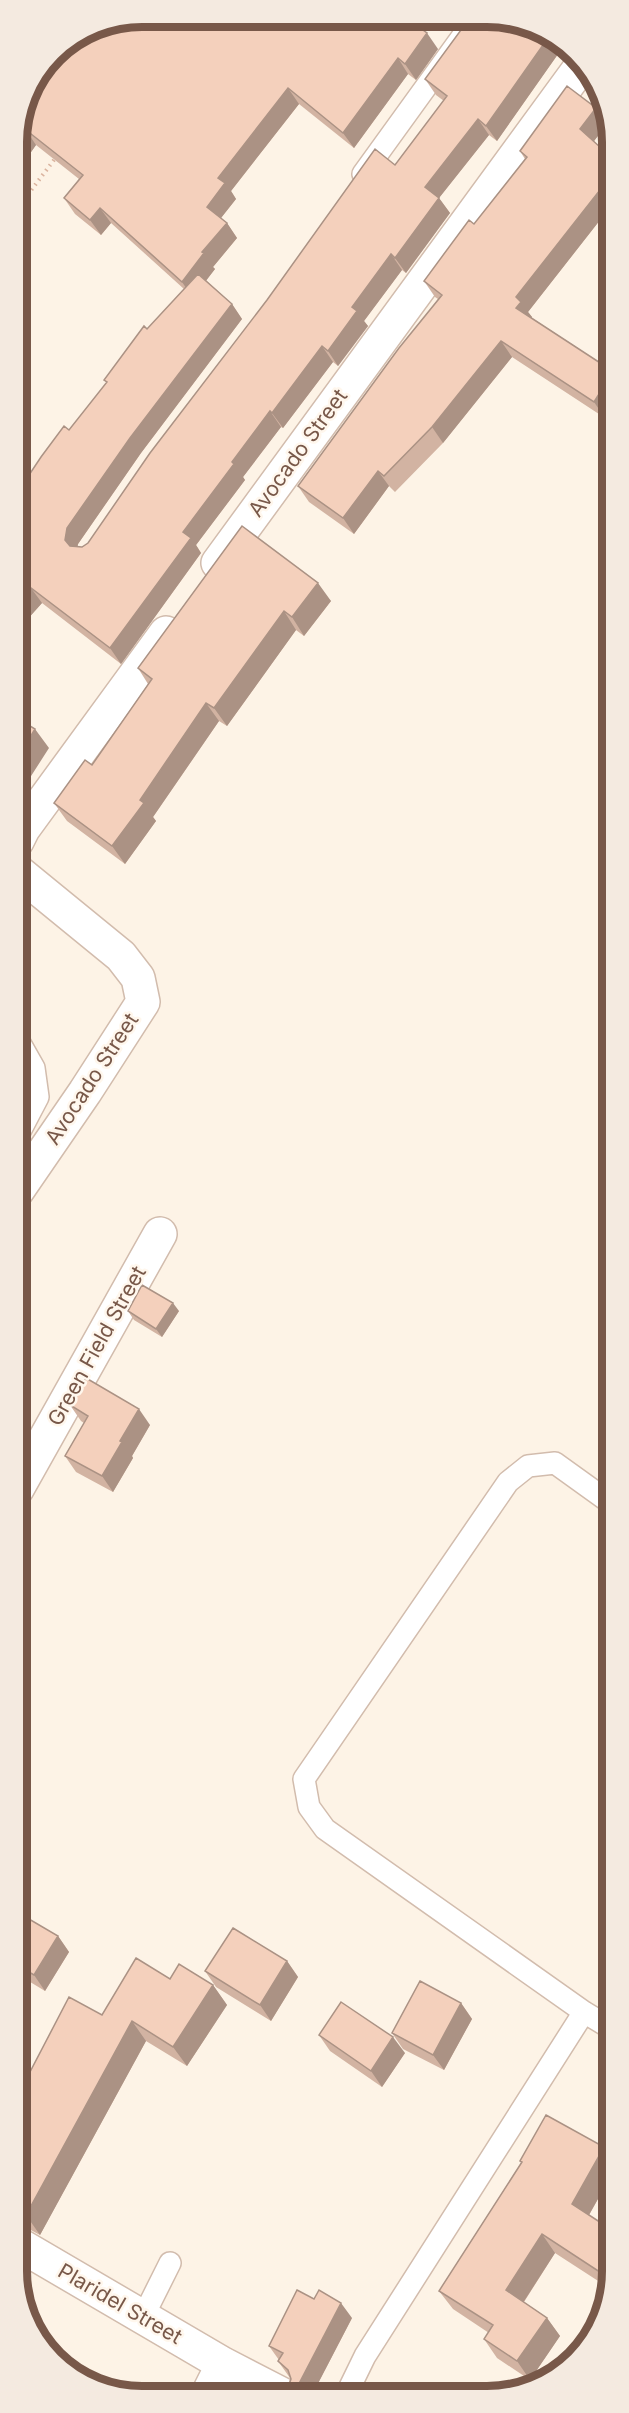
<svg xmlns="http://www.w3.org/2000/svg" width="629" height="2413" font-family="Inter,sans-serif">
	<rect width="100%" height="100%" fill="#fdf3e6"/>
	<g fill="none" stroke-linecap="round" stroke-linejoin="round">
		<defs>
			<path id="service" d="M363 174 475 19
				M17 1038 34 1068 38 1097 17 1137
				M612 1504 555 1463 528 1466 508 1482 304 1779 309 1807 325 1829 584 2012 612 2029
				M143 2317 170 2263
				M346 2395 365 2356 584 2012"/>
			<path id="minor" d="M218 563 582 65
				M17 841 23 829 166 633
				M17 871 121 956 138 978 143 1002 85 1092 17 1191
				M17 1489 160 1234
				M18 2244 223 2364 283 2395
				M208 2394 223 2364"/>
		</defs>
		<!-- service casing -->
		<use href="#service" stroke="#d2bcad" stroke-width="24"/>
		<!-- minor casing -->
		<use href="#minor" stroke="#d2bcad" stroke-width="36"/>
		<!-- path -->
		<path stroke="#dab39e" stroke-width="4" stroke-dasharray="1.5 4.5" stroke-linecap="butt" d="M17 209 57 156"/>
		<!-- service -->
		<use href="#service" stroke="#fff" stroke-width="21"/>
		<!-- minor -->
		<use href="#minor" stroke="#fff" stroke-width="33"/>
	</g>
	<!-- wall -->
	<path fill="#d2b3a2" d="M512 19 563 47 497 141 489 135 439 198 450 213 406 273 402 270 364 321 368 326 338 366 333 362 283 428 281 427 243 477 245 480 196 545 201 553 121 664 42 603 17 631 69 430 107 383 104 380 147 329 184 289 111 223 101 235 75 214 64 198 79 179 36 145 17 172 26 94 438 49 416 80 408 74 354 148 299 104 231 191 236 199 221 218 227 223 237 238 213 267 215 269 206 280 232 304 242 319 141 453 78 544 77 547H82L88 543 395 165 444 101 436 95 425 79Z
		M596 108 607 124 594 141 611 157V206L528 312 532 317V318L611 370 605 418 512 357 443 443 395 492 389 486 354 534 309 502 298 486 438 299 435 297 424 281 474 224 525 159 520 151Z
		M242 526 331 601 304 636 296 630 227 726 219 721 153 817 156 821 125 864 67 821 54 803 92 765 148 684 138 668Z
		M128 1311H179L162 1337 134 1320Z
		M70 1405 150 1425 132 1456 133 1458 113 1492 76 1472 65 1456 84 1423 81 1421Z
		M17 1912 58 1936 69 1952 45 1991 17 1974Z
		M287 1961 298 1977 271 2021 216 1987 205 1971Z
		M170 1979 213 1985 227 2005 187 2066 146 2041 40 2235 27 2228 18 2227V2095L102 2015Z
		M461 2003 472 2019 444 2070 403 2049 392 2033Z
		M319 2035 405 2053 382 2087 330 2051Z
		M612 2159V2174L589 2215 612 2279 609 2288 555 2253 524 2302 547 2318 560 2336 530 2380 497 2358 484 2339 489 2333 453 2309 439 2291 521 2163 520 2161Z
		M352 2318 312 2395H282L288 2388 290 2378 278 2361 279 2360 269 2346Z"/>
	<!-- shaded-wall -->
	<path fill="#ab9284" d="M427 33 438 49 416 80 405 64Z
		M548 38 563 47 497 141 486 126Z
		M398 58 408 74 354 148 343 133Z
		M288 88 299 104 231 191 236 199 217 223 207 207 218 178Z
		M596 108 607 124 591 145 580 129Z
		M478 119 489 135 439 198 450 213 406 273 395 258 425 187Z
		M26 130 36 145 17 172V142Z
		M611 176V206L528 312 532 317 527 324 516 308V297Z
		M100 208 111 223 101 235 90 220Z
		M227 223 237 238 213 267 215 269 193 298 182 282 202 252Z
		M391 254 402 270 364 321 368 326 338 366 328 351 352 307Z
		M232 304 242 319 141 453 78 544 76 556 65 540 67 528 130 438Z
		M501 341 512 357 443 443 432 427Z
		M322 346 333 362 283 428 272 413Z
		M611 375V407L605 418 594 402Z
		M270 411 281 427 243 477 245 480 196 545 201 553 121 664 110 648 183 532 232 462Z
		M378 471 389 486 354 534 343 518Z
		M318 583 331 601 304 636 292 617Z
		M31 588 42 603 17 631V604Z
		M284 611 296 630 227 726 214 708Z
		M206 703 219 721 153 817 156 821 125 864 112 846 140 800Z
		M35 729 49 748 17 798V759Z
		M173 1303 179 1311 162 1337 156 1329Z
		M139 1409 150 1425 132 1456 133 1458 113 1492 102 1476 120 1441Z
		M58 1936 69 1952 45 1991 34 1975Z
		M287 1961 298 1977 271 2021 260 2005Z
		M213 1985 227 2005 187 2066 173 2047Z
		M461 2003 472 2019 444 2070 433 2055Z
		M132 2021 146 2041 40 2235 26 2215Z
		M393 2037 405 2053 382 2087 371 2071Z
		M604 2147 612 2159V2174L585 2222 572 2204Z
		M542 2234 555 2253 519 2309 506 2290Z
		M341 2303 352 2318 312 2395H293Z
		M547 2318 560 2336 530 2380 517 2361Z"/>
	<!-- building -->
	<path fill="#f4d0bc" stroke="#ab9284" stroke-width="1.5" d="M142 16 406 18 427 33 405 64 398 58 343 133 288 88 218 178 225 183 207 207 227 223 202 252 204 253 182 282 100 208 90 220 64 198 83 175 26 130 17 142V134L26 94 54 53 94 26Z
		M469 19H512L548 38 486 126 478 119 425 187 439 198 395 258 391 254 352 307 357 311 328 351 322 346 272 413 270 411 232 462 234 464 183 532 191 538 110 648 31 588 17 604V493L41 457 64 426 69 430 107 382 104 380 144 326 147 329 198 274 232 304 130 438 67 528 65 540 70 546 82 547 88 543 150 453 267 300 375 149 395 165 447 96 425 79Z
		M567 86 596 108 580 129 611 157V176L516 297 521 302 516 308 611 370V375L594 402 501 341 432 427 384 476 378 471 343 518 298 486 399 348 442 295 424 281 469 220 474 224 527 157 520 151Z
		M242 526 318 583 292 617 284 611 214 708 206 703 140 800 144 803 112 846 54 803 85 760 92 765 152 679 138 668Z
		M17 718 35 729 17 759Z
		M142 1285 173 1303 156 1329 128 1311Z
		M86 1378 139 1409 120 1441 122 1442 102 1476 65 1456 88 1416 70 1405Z
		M17 1912 58 1936 34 1975 17 1965Z
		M233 1928 287 1961 260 2005 205 1971Z
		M136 1958 170 1979 179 1964 213 1985 173 2047 132 2021 26 2215 18 2210V2095L69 1997 102 2015Z
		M420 1981 461 2003 433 2055 392 2033Z
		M341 2002 393 2037 371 2071 319 2035Z
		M546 2115 604 2147 572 2204 612 2230V2280L542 2234 506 2290 547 2318 517 2361 484 2339 493 2325 439 2291 522 2162 520 2161Z
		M297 2290 314 2299 319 2290 341 2303 293 2395H282L288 2388 291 2379 288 2370 278 2361 283 2353 269 2346Z"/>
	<g text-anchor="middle" stroke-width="5" stroke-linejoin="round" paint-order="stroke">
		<!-- street labels -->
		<g font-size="21" fill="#785849" stroke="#fff7ed">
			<text transform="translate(298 453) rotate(-54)" y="7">Avocado Street</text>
			<text transform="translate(92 1079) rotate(-57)" y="7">Avocado Street</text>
			<text transform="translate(97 1346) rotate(-61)" y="7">Green Field Street</text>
			<text transform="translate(120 2304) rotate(30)" y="7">Plaridel Street</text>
		</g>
	</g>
	<!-- crop -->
	<path d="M0 0H629V2413H0ZM142 27H487A115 115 0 0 1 602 142V2271A115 115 0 0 1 487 2386H142A115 115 0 0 1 27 2271V142A115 115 0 0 1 142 27Z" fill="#f4eae0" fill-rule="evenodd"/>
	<path fill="none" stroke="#785849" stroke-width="8" d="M142 27H487A115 115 0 0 1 602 142V2271A115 115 0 0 1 487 2386H142A115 115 0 0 1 27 2271V142A115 115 0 0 1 142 27Z"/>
</svg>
